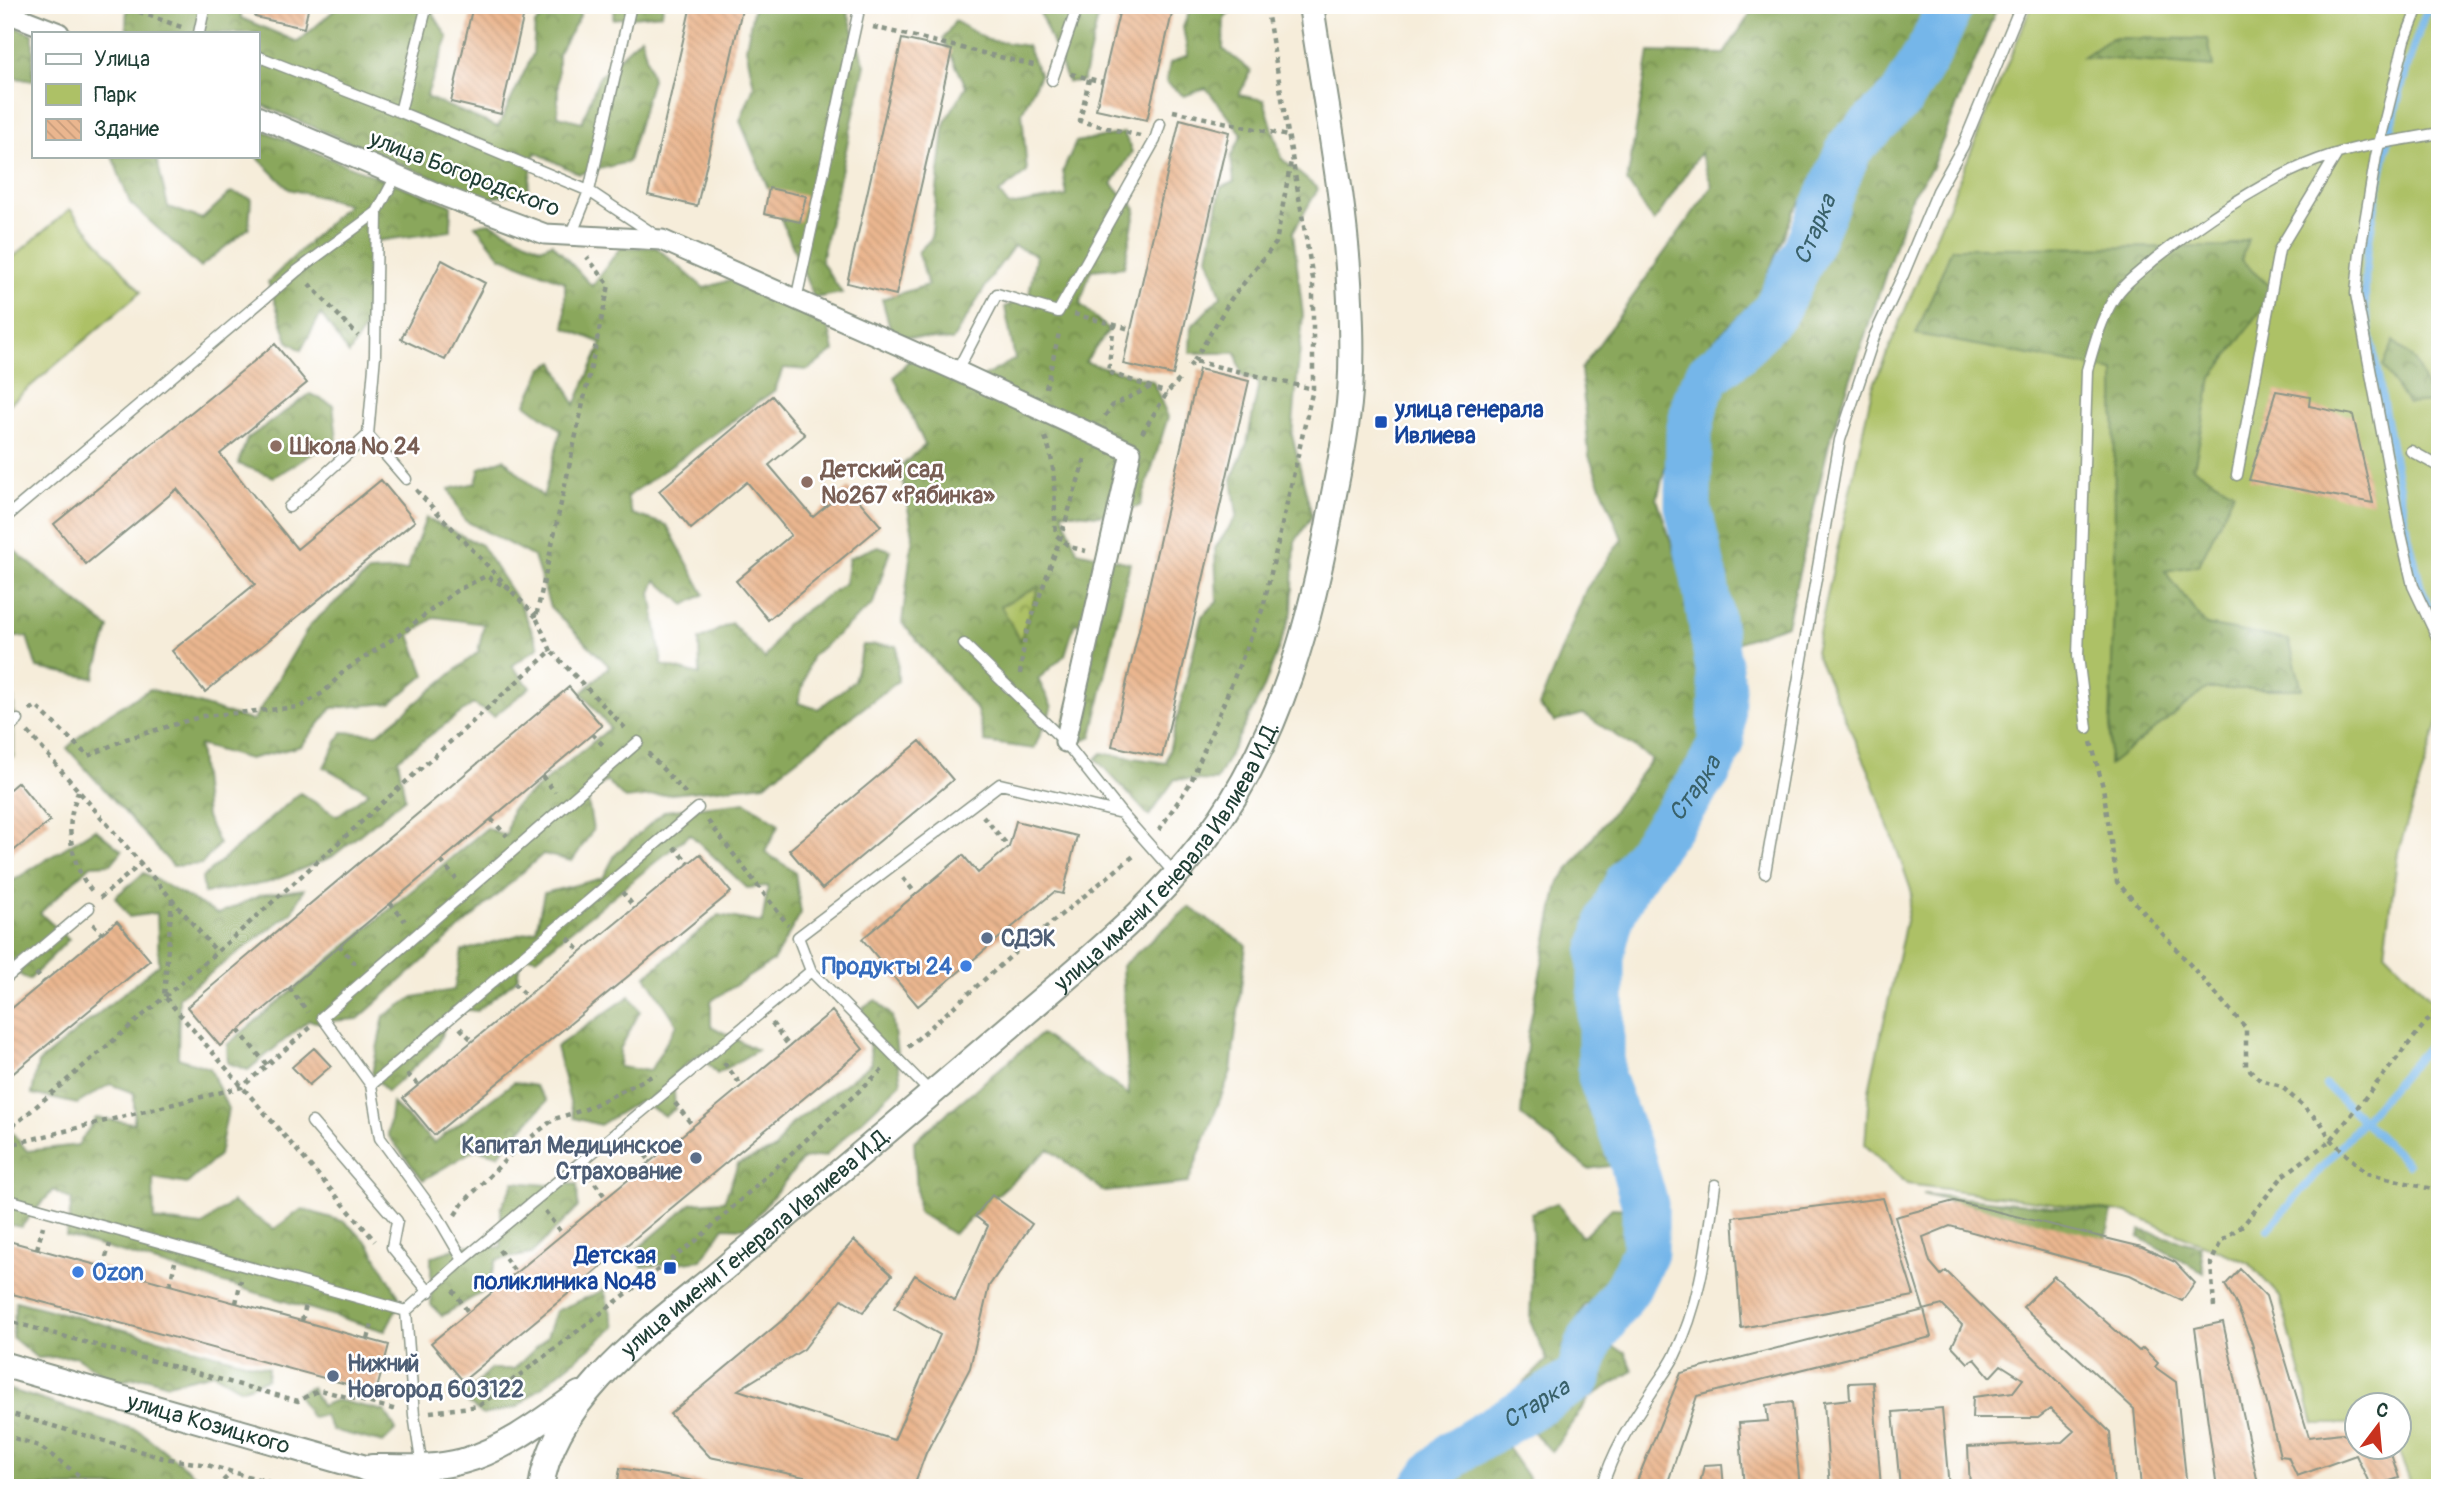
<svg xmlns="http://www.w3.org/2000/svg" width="2445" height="1493" font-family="Pangolin,sans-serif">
	<defs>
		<pattern id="forest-crowns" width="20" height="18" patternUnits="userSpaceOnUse" patternTransform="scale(1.75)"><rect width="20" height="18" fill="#8aa75b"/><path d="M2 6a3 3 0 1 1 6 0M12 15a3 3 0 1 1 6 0" fill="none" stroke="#70894c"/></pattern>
		<pattern id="park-crowns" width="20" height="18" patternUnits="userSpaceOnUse" patternTransform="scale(1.75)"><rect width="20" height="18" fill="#adc166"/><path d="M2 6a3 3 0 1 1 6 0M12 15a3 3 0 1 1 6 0" fill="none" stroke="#8c9e55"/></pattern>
		<pattern id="building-back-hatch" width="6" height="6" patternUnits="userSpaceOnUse" patternTransform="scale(1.75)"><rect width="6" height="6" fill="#eab68f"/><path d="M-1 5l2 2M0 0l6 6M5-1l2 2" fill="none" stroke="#c89d7c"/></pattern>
	</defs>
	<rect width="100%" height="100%" fill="#fff"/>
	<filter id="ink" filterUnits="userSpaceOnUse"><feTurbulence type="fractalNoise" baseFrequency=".0143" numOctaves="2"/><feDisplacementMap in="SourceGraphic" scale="14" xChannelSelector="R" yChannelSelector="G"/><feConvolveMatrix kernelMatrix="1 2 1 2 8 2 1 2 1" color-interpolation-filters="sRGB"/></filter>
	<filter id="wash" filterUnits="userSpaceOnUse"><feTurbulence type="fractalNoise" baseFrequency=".00686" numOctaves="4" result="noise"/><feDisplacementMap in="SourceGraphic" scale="28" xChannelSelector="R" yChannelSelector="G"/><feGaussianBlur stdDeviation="1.57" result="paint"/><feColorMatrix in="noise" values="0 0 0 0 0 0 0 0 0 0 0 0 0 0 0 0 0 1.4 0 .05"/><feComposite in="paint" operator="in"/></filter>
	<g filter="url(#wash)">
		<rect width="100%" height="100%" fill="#f6edda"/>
		<!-- green -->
		<path fill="#adc166" stroke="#667f4d" stroke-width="2" d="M2032 5H2440V716L2398 852 2385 952 2440 1008V1488H2408L2410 1481 2397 1448H2400V1406H2358L2357 1424H2314L2280 1297 2249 1263 2127 1213 1907 1184 1865 1145 1869 1090 1912 893 1870 773 1815 652 1872 389Z
			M70 209 141 292 5 408V264Z"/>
		<!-- forest -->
		<path fill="url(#forest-crowns)" stroke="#547248" stroke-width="2" d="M127 5H241V18L298 42 340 5H428L448 38 426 97 498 127 533 54 535 24 547 13 549 5H580V16L558 54V116L582 122 599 77 641 37 652 79 628 162 579 174 535 152 527 192 483 199 257 103V33H132L126 27Z
			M615 5H663L662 14 613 19Z
			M754 5H845L865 65 821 261 842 293 814 298 740 121 754 86 746 48Z
			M1041 5H1101L1083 81 1068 82 1040 13Z
			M1192 5H1237L1224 18 1223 49 1251 71 1239 95 1264 100 1282 159 1318 189 1293 232 1303 315 1292 435 1312 516 1295 542 1292 612 1263 690 1216 781 1175 779 1149 816 1096 759 1102 753 1166 763 1202 616 1217 602 1215 548 1237 516 1232 478 1247 443 1259 382 1242 376 1236 353H1190L1191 327 1221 296 1208 257 1221 187 1234 182 1231 158 1242 134 1206 88 1184 96 1166 82 1170 63 1188 55 1183 27Z
			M1756 5H1937L1935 15 1877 105 1794 211 1759 296 1692 362 1657 499 1688 593 1704 718 1692 773 1609 874 1590 951 1589 1052 1623 1164 1588 1169 1521 1115 1528 1034 1558 884 1652 759 1583 714 1555 722 1539 706 1586 589 1622 539 1589 456 1581 369 1712 186 1700 153 1654 222 1627 182 1649 52 1724 54Z
			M1959 5H1998L1931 169 1912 195 1829 443 1787 625 1733 644 1698 503 1708 398 1778 324 1862 150 1914 102Z
			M955 21 988 40 1027 46 1040 75 1022 112 1027 172 999 193 1009 206 1067 196 1063 171 1076 142 1124 133 1132 152 1112 184 1136 208 1124 267 1091 270 1080 304 1109 330 1085 362 1153 381 1168 417 1140 506 1099 515 1062 512 1077 551 1130 563 1092 736 1076 743 1062 729 1095 630 1075 623 1065 655 1038 679 1052 707 1034 749 985 742 977 710 902 623 913 534 900 467 925 445 894 377 910 359 967 386 1015 359 1005 307 1029 295 1036 255 1014 246 994 273 952 341 892 335 882 299 928 285 918 252 931 239 945 122 966 86 943 39Z
			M5 23 33 34V81L5 76Z
			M2111 38 2208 39 2213 67 2083 57Z
			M257 128 341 163 451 205V231L370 242 367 324 349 354 321 314 301 350 288 341 268 282 348 204 289 189 256 156Z
			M112 156H156L168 207 202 219 231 192 251 198 249 228 200 267 130 203Z
			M490 223 541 248 552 243 592 286 620 248 656 247 704 288 734 279 828 325 834 351 808 370 783 368 775 390 627 497 632 514 667 525 704 594 685 605 656 580 651 593 662 665 700 675 699 640 731 623 765 659 785 625 845 583 849 558 878 546 890 550 873 604 811 657 798 703 818 709 854 681 863 645 897 646 898 681 765 784 625 799 607 781 587 795 593 830 572 861 543 854 358 1019 316 1022 309 1020 248 1070 228 1063 227 1045 487 828 506 836 512 808 610 728 582 693 609 666 550 607 534 557 464 520 449 489 476 483 480 468 504 459 543 497 561 430 526 404 543 368 554 362 575 405 602 343 565 328V282L501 257 475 225Z
			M2248 239 2241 260 2275 291 2212 378 2194 468 2234 492 2199 565 2165 571 2206 625 2289 640 2302 689H2206L2109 765 2115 562 2114 371 1916 334 1952 248 2227 247Z
			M2394 341 2415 361 2433 402 2408 404 2383 367Z
			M310 394 333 405 337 439 274 477 238 464 247 439Z
			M426 518 481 545 521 606 539 647 512 666 530 687 494 716 473 704 398 759 405 798 332 857 267 883 204 893 202 878 300 793 337 816 369 792 324 767 342 732 378 734 478 652 484 624 435 617 410 635 425 675 391 703 332 708 301 746 249 759 199 745 206 817 219 844 202 864 173 866 67 748 95 722 150 689 253 721 310 625 369 572 407 570Z
			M5 543 109 628 94 678 37 668 27 637H5Z
			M5 669 14 671V757L5 763Z
			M746 802 779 824 765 852 795 872 801 913 773 961 711 1001V1026L757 1050 717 1074 700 1054 673 1075 675 1109 665 1116 639 1101 600 1125 574 1118 556 1047 630 996 640 1011 620 1049 619 1067 650 1071 677 1024 646 976 719 915 762 923 768 886 747 888 690 834 537 958 521 955 517 979 477 1011 452 1008 437 1046 387 1092 372 1073 384 1016 414 997 454 990 462 951 536 930 544 893 603 878 615 855 665 811Z
			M95 829 122 851 111 864 91 865 40 913 69 939 29 980 5 966V879L14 880Z
			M144 873 218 914 261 895 304 889 292 912 179 997 178 1058 210 1068 228 1109 219 1155 187 1184 153 1178 154 1220 202 1226 232 1202 274 1229 302 1209 345 1222 368 1243 401 1300 385 1331 66 1236 72 1200 53 1190 21 1227 5 1224V1124L27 1151 78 1145 96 1118 134 1123V1093L110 1084 77 1104 32 1094 38 1063 159 964 157 913 129 917 115 897Z
			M1189 907 1246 945 1231 1071 1188 1183 1104 1192 1049 1149 953 1234 918 1212 914 1141 1041 1034 1129 1095 1122 966Z
			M876 1000 892 1016 901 1083 825 1156 803 1159 747 1228 724 1227 701 1260 642 1267 635 1251 692 1203 724 1201 738 1164 775 1149 788 1127 872 1063 863 1007Z
			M514 1082 535 1086 547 1101 498 1155 476 1149 423 1180 388 1135 392 1103 434 1143Z
			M514 1182 547 1185 577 1184 578 1207 531 1254 496 1260 487 1289 442 1316 431 1305V1257L466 1245 501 1248V1208Z
			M1923 1194 2112 1212 2105 1244Z
			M1557 1203 1582 1237 1612 1208 1629 1209 1639 1240 1604 1298 1584 1305 1572 1332 1625 1352 1633 1371 1589 1398 1552 1452 1505 1402 1547 1360 1530 1321 1533 1245 1531 1213Z
			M2140 1230 2200 1246 2204 1273 2139 1237Z
			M604 1290 615 1327 517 1407 483 1415 462 1398 491 1369H514L547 1337 556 1311Z
			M16 1301 268 1368 267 1379 241 1389 213 1373 168 1384 145 1377 114 1382 75 1356 37 1358 12 1337Z
			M311 1387 321 1406 336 1400 385 1411 396 1430 383 1443 332 1430 324 1415 311 1417 297 1394Z
			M5 1388 139 1431 212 1488 5 1487Z
			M1502 1440 1529 1479 1526 1488H1438L1464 1460Z"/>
		<!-- park -->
		<path fill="url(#park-crowns)" stroke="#667f4d" stroke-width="2" d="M1039 586 1020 641 1001 606Z"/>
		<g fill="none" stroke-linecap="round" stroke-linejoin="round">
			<!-- stream -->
			<path stroke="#74b6e9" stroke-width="8" d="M2429 5C2406 61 2392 121 2380 180 2371 228 2362 264 2366 313L2407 530 2420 584 2431 614
				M2326 1085 2408 1164
				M2268 1229 2440 1033"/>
			<!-- river -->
			<path stroke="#74b6e9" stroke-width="47" id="s1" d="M1424 1488 1435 1472 1454 1453 1578 1378 1590 1341 1628 1287 1645 1252V1205L1632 1159 1601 1077V954L1611 916 1629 880 1708 771 1721 743 1722 688 1704 577 1688 506 1689 433 1696 399 1708 375 1736 352 1775 311 1806 250 1850 147 1902 97 1933 44 1950 5"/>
		</g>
		<g id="blocks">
			<!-- building -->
			<path fill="url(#building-back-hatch)" d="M258 5H309L304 28 255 17Z
				M473 5H526L501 114 451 102Z
				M691 5H743L697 206 648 195Z
				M1121 5H1174L1147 120 1096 109Z
				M902 39 952 50 896 295 847 283Z
				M1180 119 1229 132 1173 375 1123 364Z
				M769 188 806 196 800 222 764 214Z
				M442 260 485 283 445 360 401 339Z
				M275 344 307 383 220 454 297 549 381 480 415 521 205 692 172 651 255 584 177 489 86 564 54 524Z
				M1199 369 1249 381 1162 757 1112 746Z
				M2276 391 2310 397 2309 406 2353 415 2373 503 2249 480Z
				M772 396 805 435 769 465 813 517 848 488 881 526 768 620 736 581 791 535 747 482 691 529 659 491Z
				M569 687 602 726 220 1046 187 1007Z
				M920 741 953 780 822 889 789 850Z
				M18 782 50 821 5 858V793Z
				M1016 821 1077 836 1063 894 1054 892 918 1006 862 939 963 855 978 873 1009 847Z
				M700 854 731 892 434 1135 403 1098Z
				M117 921 150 960 5 1080V1014Z
				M832 1011 863 1049 463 1381 431 1343Z
				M314 1048 331 1066 309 1085 292 1067Z
				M992 1195 1032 1224 989 1286 970 1368 926 1453 913 1488H856L710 1457 670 1414 785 1318 854 1240 892 1275 863 1312 842 1299 804 1349 738 1390 894 1440 940 1335 894 1308 915 1275 955 1301 988 1226 975 1216Z
				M1883 1198 1914 1296 1741 1328 1733 1217Z
				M1954 1201 2142 1247 2175 1262 2195 1283 2182 1301 2130 1275 1950 1226 1923 1237 1930 1262 1941 1275 1946 1271 2110 1432 2114 1488H1970L1968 1447 2062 1442 2074 1431 2050 1409 2038 1418H1972L1973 1397 2013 1392 2023 1379 2001 1365 1990 1377 1975 1359 1968 1363 1952 1346 1962 1325 1942 1305 1924 1310 1895 1217Z
				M5 1240 389 1345 376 1392 5 1292Z
				M2240 1269 2266 1296 2309 1437 2341 1433 2358 1441V1448H2389L2399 1478 2371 1487 2356 1455 2297 1476 2288 1457 2280 1456 2252 1343 2235 1301 2225 1285Z
				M2054 1276 2139 1351 2143 1348 2158 1363 2155 1367 2176 1382 2187 1488H2141L2134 1409 2023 1307Z
				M1924 1310 1931 1337 1697 1396 1666 1488H1634L1681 1373Z
				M2223 1322 2259 1488H2217L2195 1328Z
				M1873 1382 1881 1488H1830L1824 1402 1850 1399 1849 1383Z
				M1792 1402 1800 1488H1744L1739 1423 1768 1421 1766 1405Z
				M1942 1408 1949 1488H1900L1893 1412Z
				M1722 1464 1724 1488H1699L1704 1465Z
				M620 1468 723 1486V1488H617Z"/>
		</g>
	</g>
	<g filter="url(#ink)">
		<use href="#blocks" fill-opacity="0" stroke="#8a9587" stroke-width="2"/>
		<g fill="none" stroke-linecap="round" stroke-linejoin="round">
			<defs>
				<path id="service" d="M2419 5 2405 40 2376 156 2360 251 2356 294 2401 534 2413 586 2440 643
					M199 33 205 5
					M257 56 400 112 589 191 655 235
					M1052 80 1078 5
					M400 112 427 5
					M377 212 375 355 368 435 406 479
					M571 236 589 191 631 5
					M796 300 860 5
					M957 371 997 294 1058 312 1155 140 1160 124
					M2411 451 2440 467
					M2237 475 2279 250 2337 154
					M289 507 368 435
					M5 518 297 271 377 212 396 176
					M964 644 1065 742 1121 813 1175 874
					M2087 728 2078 656 2087 370C2094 346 2100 322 2113 300 2123 284 2141 271 2155 259 2204 221 2270 175 2329 156 2365 144 2403 140 2440 133
					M5 731 18 720
					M2440 845V847
					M1765 873 1840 440 1874 337 1903 275 1938 191 1963 146 2021 5
					M5 979 89 908
					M371 1085 698 808
					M931 1093 811 971 798 937 1000 784 1121 813
					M312 1122 397 1221 392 1247 429 1292
					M5 1199 406 1311
					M463 1260 438 1217 380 1138 371 1085 322 1017 638 742
					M422 1467 414 1415 406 1311 463 1260 811 971
					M1602 1488C1612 1452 1631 1423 1651 1393 1658 1381 1668 1369 1674 1357 1701 1303 1707 1244 1715 1185"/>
				<path id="minor" d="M5 12 59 33
					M257 116 446 197 545 234 662 240 957 371 1131 452 1065 742"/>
				<g id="tertiary">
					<path id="s2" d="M5 1365 362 1467 409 1488"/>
					<path d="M372 1467C402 1467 434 1469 463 1461 506 1449 543 1420 579 1394"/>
					<path id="s3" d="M541 1488C552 1401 651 1328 715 1276 815 1193 914 1109 1013 1024 1081 965 1153 909 1208 836 1280 740 1313 616 1333 499 1338 473 1344 446 1347 419 1353 381 1352 340 1350 301 1346 202 1325 103 1311 5"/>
				</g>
			</defs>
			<!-- service casing -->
			<use href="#service" stroke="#8a9587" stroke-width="13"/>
			<!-- minor casing -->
			<use href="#minor" stroke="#8a9587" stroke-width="23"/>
			<!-- tertiary casing -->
			<use href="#tertiary" stroke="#8a9587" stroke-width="28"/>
			<!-- path -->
			<path stroke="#8a9587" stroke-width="4.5" stroke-dasharray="5 5" stroke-linecap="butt" d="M120 5 184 28
				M873 27 1038 66
				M1071 74 1103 82
				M1089 79 1080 121 1140 136
				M1173 111 1288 136
				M309 284 358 336
				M1074 314 1130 329
				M1114 324 1108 372 1167 393
				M1194 361 1231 299 1276 243 1291 161
				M1189 367 1194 361 1313 389
				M1046 388 1060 329
				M1105 416 1113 405 1151 387
				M1142 433 1167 393 1182 377
				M1045 437C1058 469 1053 501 1056 535L1070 547 1086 551
				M416 490 536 617
				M551 651 536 617 609 285 587 257
				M1020 674 1025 637 1060 539 1086 455
				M30 710 36 706 88 756 126 739 203 716 300 707 324 692 344 671 399 635 456 591 486 576 511 590
				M28 732 217 952
				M592 734 606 748
				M2091 742 2103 787 2117 882 2246 1028V1066L2260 1080 2281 1086 2321 1123 2331 1140 2366 1173 2440 1191
				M648 753 687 795
				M542 776 555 792
				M78 791C76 799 72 809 71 818 68 842 76 873 92 891
				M983 816 1009 847
				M491 819 507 836
				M708 821 788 925
				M1159 830 1191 782 1263 608 1313 389V279L1266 5
				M674 847 689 863
				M441 861 456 879
				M903 878 916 894
				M622 892 635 908
				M100 898 142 863
				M172 899 164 996 375 1241
				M390 903 405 921
				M93 924 102 934
				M568 938 581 952
				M339 945 357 966
				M36 973 44 982
				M514 983 527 996
				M289 988 308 1012
				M772 1023 789 1046
				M460 1028 473 1041
				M238 1030 267 1065
				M908 1047 1019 949 1136 854
				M724 1063 742 1086
				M407 1074 419 1085
				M675 1103 693 1126
				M5 1133 217 952 551 651 628 731
				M633 1139 650 1161
				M5 1146 242 1087 311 1027
				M589 1175 606 1198
				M545 1211 562 1234
				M455 1215 463 1203 515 1150 554 1119 586 1109 656 1074
				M37 1249 43 1226
				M499 1250 516 1273
				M103 1267 110 1244
				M170 1285 175 1262
				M453 1290 468 1312
				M236 1303 241 1280
				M2214 1307 2211 1263 2221 1241 2244 1224 2283 1176 2331 1140 2440 1005
				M5 1320 298 1401 320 1390 397 1410
				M302 1321 307 1301
				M368 1339 373 1320
				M5 1412 163 1458 207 1465 291 1488
				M430 1412 479 1406 697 1240 883 1069
				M5 1435 39 1446 96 1488
				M216 1488 231 1473"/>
			<!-- service -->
			<use href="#service" stroke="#fff" stroke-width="10"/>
			<!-- minor -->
			<use href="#minor" stroke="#fff" stroke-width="19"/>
			<!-- tertiary -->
			<use href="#tertiary" stroke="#fff" stroke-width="24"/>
		</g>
	</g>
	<!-- markers -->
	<g fill="#1a4fb4" stroke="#fff" stroke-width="2.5">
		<rect x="1374" y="415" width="14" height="14" rx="3.5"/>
		<rect x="663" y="1261" width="14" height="14" rx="3.5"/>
	</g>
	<g fill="#8d6e63" stroke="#fff" stroke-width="2.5">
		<circle cx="276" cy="446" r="7"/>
		<circle cx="807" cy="482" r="7"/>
	</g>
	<g fill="#5c6f8a" stroke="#fff" stroke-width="2.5">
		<circle cx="987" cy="938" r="7"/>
		<circle cx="696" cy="1158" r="7"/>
		<circle cx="333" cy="1376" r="7"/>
	</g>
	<g fill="#3f7fe0" stroke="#fff" stroke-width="2.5">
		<circle cx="966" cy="966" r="7"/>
		<circle cx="78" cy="1272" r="7"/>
	</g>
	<g text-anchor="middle" stroke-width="5" stroke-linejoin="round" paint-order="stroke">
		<!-- street labels -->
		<g font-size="23" fill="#1f3d34" stroke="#fff">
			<text transform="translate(465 173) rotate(21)" y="8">улица Богородского</text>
			<text dy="8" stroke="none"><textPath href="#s3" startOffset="901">улица имени Генерала Ивлиева И.Д.</textPath></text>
			<text dy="8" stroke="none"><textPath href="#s3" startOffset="334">улица имени Генерала Ивлиева И.Д.</textPath></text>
			<text dy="8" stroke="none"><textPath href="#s2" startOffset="212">улица Козицкого</textPath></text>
		</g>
		<!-- transit labels -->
		<g font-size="23" font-weight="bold" fill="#164399" stroke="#fff" text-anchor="start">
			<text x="1395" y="417">улица генерала<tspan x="1395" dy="26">Ивлиева</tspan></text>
			<text x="656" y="1263" text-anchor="end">Детская<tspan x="656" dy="26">поликлиника №48</tspan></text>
		</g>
		<!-- education labels -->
		<g font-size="23" font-weight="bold" fill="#785e54" stroke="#fff" text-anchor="start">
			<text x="290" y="454">Школа № 24</text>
			<text x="821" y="477">Детский сад<tspan x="821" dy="26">№267 «Рябинка»</tspan></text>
		</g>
		<!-- service labels -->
		<g font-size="23" font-weight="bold" fill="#4e5e75" stroke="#fff" text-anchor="start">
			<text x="1001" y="946">СДЭК</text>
			<text x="682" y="1153" text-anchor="end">Капитал Медицинское<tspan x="682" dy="26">Страхование</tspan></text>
			<text x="347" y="1371">Нижний<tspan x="347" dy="26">Новгород 603122</tspan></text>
		</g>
		<!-- shop labels -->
		<g font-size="23" font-weight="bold" fill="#366cbe" stroke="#fff" text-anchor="end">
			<text x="952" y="974">Продукты 24</text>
			<text x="92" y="1280" text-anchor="start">Ozon</text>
		</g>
		<!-- water labels -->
		<g font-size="24" font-style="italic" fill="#39616a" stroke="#fff">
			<text dy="8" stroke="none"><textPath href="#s1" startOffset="1444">Старка</textPath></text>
			<text dy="8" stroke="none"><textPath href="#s1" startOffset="833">Старка</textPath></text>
			<text dy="8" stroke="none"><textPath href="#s1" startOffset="142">Старка</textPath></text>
		</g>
	</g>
	<!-- margin -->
	<rect width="2445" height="1493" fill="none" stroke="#fff" stroke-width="28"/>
	<!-- legend -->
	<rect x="32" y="32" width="228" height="126" fill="#ffffff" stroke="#a5b1ae" stroke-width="2"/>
	<rect x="46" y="54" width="35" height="10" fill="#ffffff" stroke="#a5b1ae" stroke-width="2"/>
	<text x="94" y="66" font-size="21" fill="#1f3d34">Улица</text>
	<rect x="46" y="84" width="35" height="21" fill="#adc166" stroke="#a5b1ae" stroke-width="2"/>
	<text x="94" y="102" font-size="21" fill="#1f3d34">Парк</text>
	<rect x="46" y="119" width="35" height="21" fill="url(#building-back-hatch)" stroke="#a5b1ae" stroke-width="2"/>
	<text x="94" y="136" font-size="21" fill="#1f3d34">Здание</text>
	<!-- north arrow -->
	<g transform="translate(2378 1426) rotate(16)"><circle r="33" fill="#ffffff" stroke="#a5b1ae" stroke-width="2"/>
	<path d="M0-5L12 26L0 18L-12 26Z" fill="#c8321e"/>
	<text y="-10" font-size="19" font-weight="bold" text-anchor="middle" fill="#1f3d34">С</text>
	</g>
</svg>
